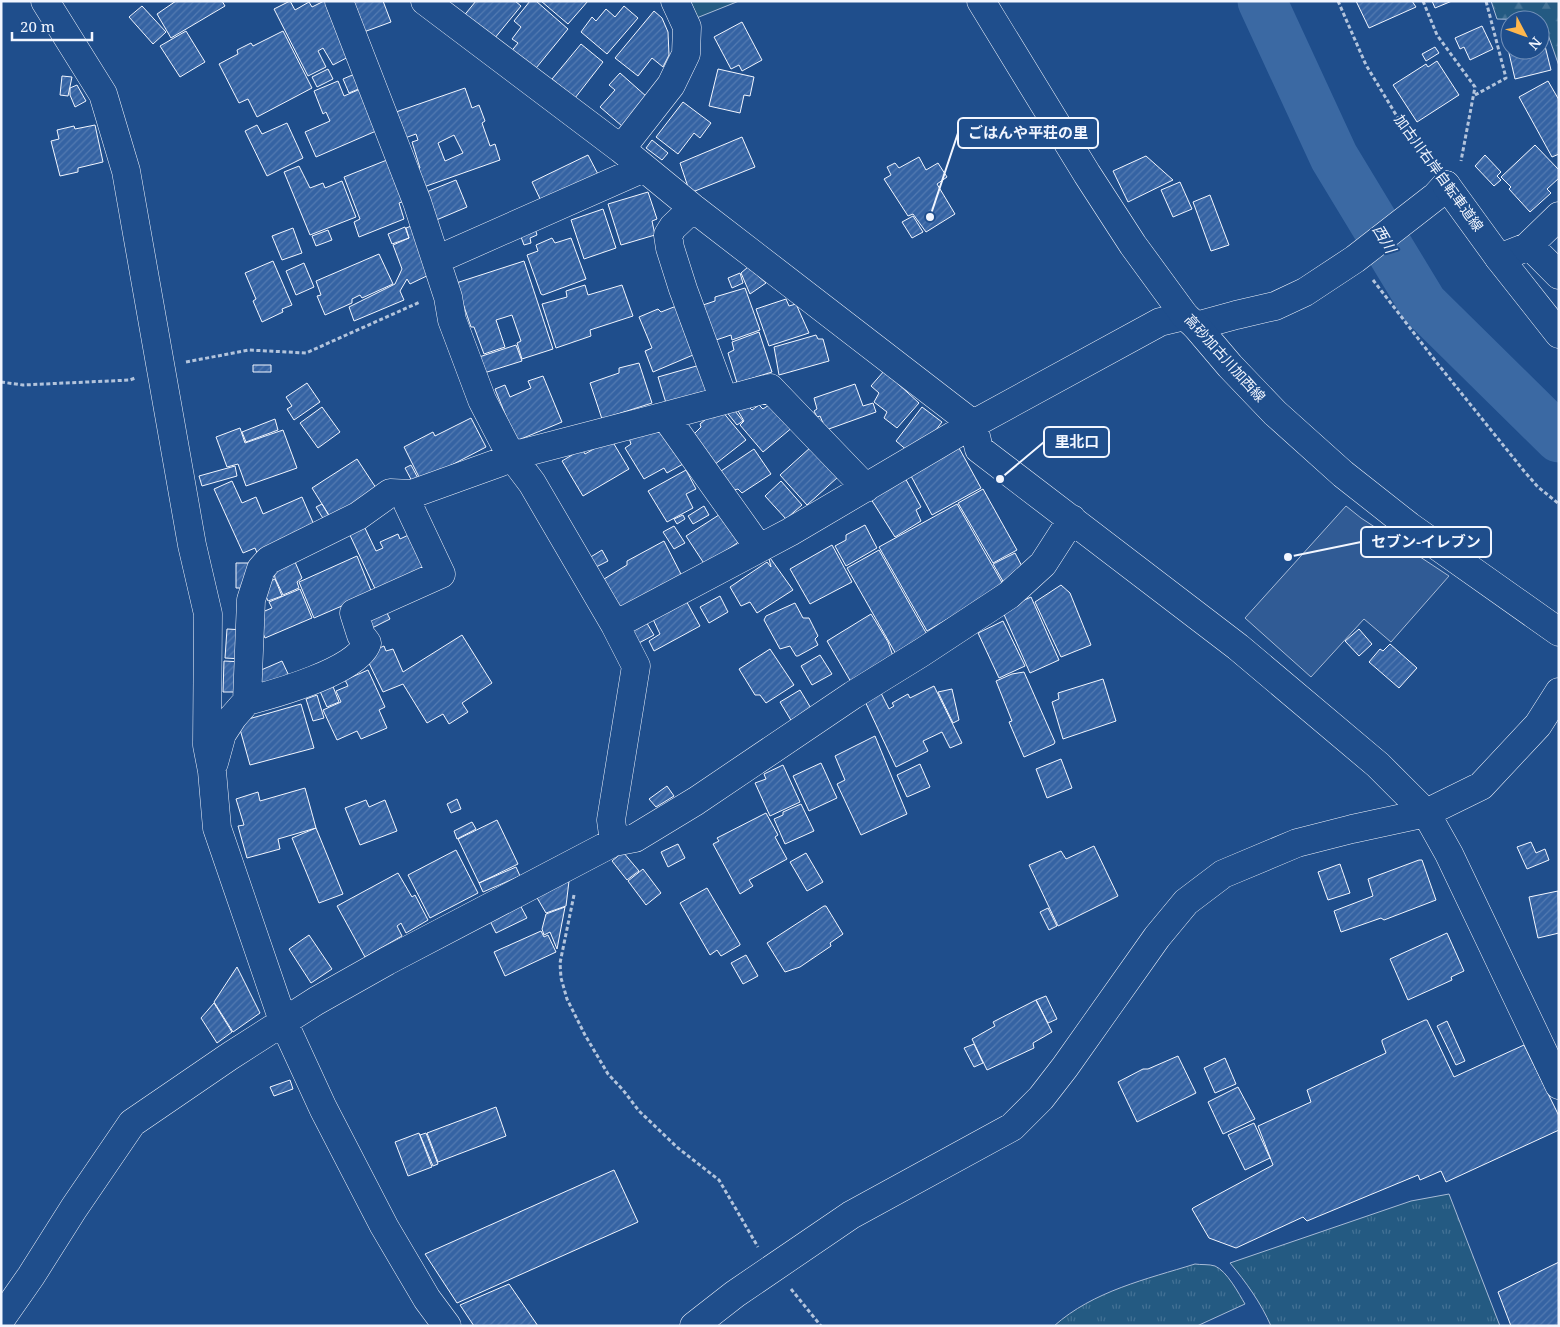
<svg xmlns="http://www.w3.org/2000/svg" width="1560" height="1327" font-family="'Noto Serif','Noto Sans JP',serif">
	<defs>
		<pattern id="grass-tufts" width="24" height="20" patternUnits="userSpaceOnUse" patternTransform="scale(1.25)"><rect width="24" height="20" fill="#245a82"/><path d="M3 7l-1-3M5 7V3M7 7l1-3M15 17l-1-3M17 17v-4M19 17l1-3" fill="none" stroke="#447295"/></pattern>
		<pattern id="forest-firs" width="22" height="20" patternUnits="userSpaceOnUse" patternTransform="scale(1.25)"><rect width="22" height="20" fill="#245a82"/><path d="M5 1l3.5 6h-7zM16 11l3.5 6h-7z" fill="#447295"/></pattern>
		<pattern id="building-hatch" width="6" height="6" patternUnits="userSpaceOnUse" patternTransform="scale(1.25)"><rect width="6" height="6" fill="#3563a3"/><path d="M-1 1l2-2M0 6l6-6M5 7l2-2" fill="none" stroke="#537ab1"/></pattern>
	</defs>
	<rect width="100%" height="100%" fill="#1f4e8c"/>
	<!-- grass -->
	<path fill="url(#grass-tufts)" stroke="#a8bbd7" d="M1449 1194 1500 1326H1271C1261 1303 1246 1282 1230 1263L1411 1201Z
		M1195 1264C1201 1265 1209 1264 1215 1266 1227 1271 1239 1294 1245 1304L1197 1326H1054C1093 1291 1147 1279 1195 1264Z"/>
	<!-- forest -->
	<path fill="url(#forest-firs)" stroke="#a8bbd7" d="M1491 1H1559V66L1544 23H1540V20L1497 19Z"/>
	<!-- green -->
	<path fill="#245a82" stroke="#a8bbd7" d="M689 1H739L694 19Z"/>
	<!-- parking -->
	<path fill="#305b95" stroke="#a8bbd7" d="M1346 506 1361 518 1449 576 1391 642 1364 619 1311 677 1245 618Z"/>
	<g fill="none" stroke-linecap="round" stroke-linejoin="round">
		<!-- river -->
		<path stroke="#3b69a3" stroke-width="49" d="M1262 1 1334 157 1423 304 1559 438"/>
	</g>
	<!-- building -->
	<path fill="url(#building-hatch)" stroke="#f2f6ff" fill-rule="evenodd" d="M176 1H222L225 6 171 38 157 14Z
		M290 1 295 10 309 2 312 7 324 1H331L352 55 333 65 323 48 318 51 326 67 308 76 274 9Z
		M348 1H383L391 22 361 33Z
		M476 1H515L521 6 490 44 462 18Z
		M530 1H536L568 29 532 73 509 54 518 43 512 39 521 27 514 21Z
		M541 1H588L568 24Z
		M1356 1H1412L1416 7 1369 28Z
		M1432 1H1452L1435 8Z
		M142 6 166 32 153 44 129 17Z
		M624 6 638 18 607 54 581 32 592 17 596 21 606 9 615 17Z
		M654 11 662 18 668 32 669 55 663 67 652 58 638 76 615 58Z
		M742 22 762 60 742 71 739 65 731 69 714 37Z
		M1482 26 1493 49 1470 60 1464 47 1460 49 1455 38Z
		M186 31 205 62 180 77 160 46Z
		M283 31 312 88 257 117 248 99 239 103 219 64 238 54 237 50 251 43 253 46Z
		M1510 35V50H1540V43L1544 42 1551 70 1515 79 1505 36Z
		M581 44 603 62 575 98 552 79Z
		M1435 47 1439 53 1426 61 1422 54Z
		M1437 61 1459 95 1417 122 1393 85 1426 64 1428 67Z
		M328 69 333 79 317 87 312 77Z
		M718 69 754 77 750 96 744 95 740 113 709 106Z
		M357 73 363 87 349 93 343 79Z
		M620 73 647 97 622 126 600 107 615 90 609 85Z
		M62 76 72 77 68 96 60 95Z
		M338 81 344 96 365 87 383 128 316 157 305 132 330 121 326 112 323 114 314 91Z
		M1548 81 1559 100V154L1552 157 1519 97Z
		M77 85 86 101 75 107 70 95V88Z
		M465 88 472 108 479 105 485 121 482 123 490 146 495 144 500 160 418 189 412 170 420 168 412 142 418 140 416 134 402 139 393 113ZM454 135 463 153 445 161 438 143Z
		M683 102 711 123 700 138 694 133 678 154 656 137Z
		M287 123 303 158 267 176 245 131 257 125 262 134Z
		M95 125 103 162 78 168V172L60 176 51 141 59 139 57 130 74 126 75 129Z
		M742 137 755 167 690 193 680 163Z
		M652 140 668 153 662 160 646 148Z
		M1535 145 1559 170V178L1547 189 1551 193 1530 212 1509 189 1511 187 1501 177Z
		M588 155 600 178 543 205 532 182Z
		M1485 155 1501 172 1497 176 1501 180 1494 186 1475 166Z
		M1146 156 1173 180 1128 202 1113 171Z
		M919 157 926 170 938 163 947 177 937 184 955 214 926 232 913 214 908 216 884 179 891 175 887 167 895 163 899 168Z
		M392 158 407 200 399 203 404 219 359 237 354 222 360 219 344 177Z
		M299 166 310 188 323 183 325 188 342 181 356 217 310 235 284 172Z
		M456 180 467 207 434 221 424 193Z
		M1180 182 1192 209 1173 217 1161 190Z
		M648 192 657 219 652 221 655 235 621 245 608 204Z
		M1210 195 1229 245 1211 251 1193 202Z
		M603 209 616 248 584 259 571 220Z
		M913 216 923 232 912 238 902 222Z
		M533 221 537 235 530 238 531 243 524 245 517 226Z
		M414 225 435 272 410 284 407 279 400 291 404 300 354 321 349 307 395 284 402 269 393 245 409 238 406 228Z
		M405 227 409 238 392 244 388 234Z
		M293 228 302 253 282 260 272 236Z
		M328 230 332 240 316 246 312 236Z
		M552 238 555 243 571 238 586 279 543 295 541 294 527 255 538 251 536 245Z
		M379 254 393 284 362 298 360 295 352 299V303L325 315 317 296 321 295 316 281Z
		M273 261 292 305 282 309 283 312 262 322 253 301 256 299 245 273Z
		M524 261 553 349 522 359 517 343 521 341 512 315 496 320 505 347 484 354 474 327H471L456 283Z
		M304 263 314 287 296 295 286 271Z
		M748 267 766 283 750 294 741 273Z
		M740 273 743 283 732 288 728 278Z
		M585 285 588 295 622 285 633 316 590 330 591 336 556 348 542 304 567 297 566 291Z
		M745 288 760 330 732 340 731 335 716 340 703 305 715 301V297Z
		M786 299 789 306 796 304 809 333 769 346 756 309Z
		M679 305 685 322 681 323 693 355 653 372 645 351 652 348 639 317 658 309 661 312Z
		M759 332 772 372 737 383 728 353 734 350 732 342Z
		M816 335 818 339H823L829 361 779 375 774 347Z
		M516 345 522 361 484 373 479 357Z
		M639 363 652 403 602 419 590 383 619 373V368Z
		M253 365H271V372H253Z
		M700 365 708 390 666 403 658 377Z
		M884 371 919 403 897 428 884 418 887 412 874 402 879 393 871 386Z
		M543 376 562 422 516 441 495 389 505 385 510 397 531 388 528 381Z
		M307 383 320 402 294 420 287 409 292 406 286 397Z
		M855 384 863 406 873 403 876 412 826 430 820 416 817 417 814 411 817 409 814 398Z
		M772 403 794 426 763 452 740 425 744 421 738 411 746 404 752 410 759 405 763 409Z
		M731 406 743 421 737 425 725 410Z
		M322 407 340 432 318 448 300 423Z
		M922 407 942 422 923 447 909 452 896 441Z
		M722 411 746 440 714 465 691 437 701 427 700 424 711 415 713 418Z
		M471 418 486 447 421 481 404 447 433 432 435 436Z
		M275 419 278 430 246 442 242 432Z
		M658 422 683 464 667 473 664 468 644 479 625 448 631 444 629 438Z
		M240 428 245 443 283 430 297 468 246 486 238 464 227 467 216 437Z
		M611 439 629 469 583 496 562 461 582 449 585 454Z
		M811 447 838 477 807 505 780 475Z
		M959 448 981 488 932 515 911 476Z
		M754 449 771 474 742 493 738 489 734 490 721 471Z
		M357 459 380 494 334 523 312 488Z
		M411 465 420 482 414 485 405 468Z
		M235 466 237 476 202 486 199 476Z
		M686 470 696 489 686 494 693 508 667 522 648 491Z
		M904 476 921 507 916 510 921 521 895 537 869 496Z
		M232 481 242 503 256 497 263 514 302 497 318 534 260 560 255 548 243 553 214 489Z
		M781 481 802 505 786 519 765 496Z
		M983 489 1017 550 993 563 958 503Z
		M322 504 332 521 327 525 316 507Z
		M957 504 1004 586 927 631 879 547Z
		M704 506 709 515 693 524 688 516Z
		M722 513 740 541 705 565 686 536Z
		M683 515 685 519 677 524 674 519Z
		M363 524 376 551 383 548 380 542 398 534 400 539 415 532 432 567 377 593 348 531Z
		M865 525 877 548 846 566 835 546 846 540V535Z
		M674 526 685 543 674 549 663 532Z
		M664 541 684 580 621 613 604 579 627 565V561Z
		M832 545 852 582 810 604 790 569Z
		M602 550 608 561 594 568 589 558Z
		M879 550 929 638 897 656 847 568Z
		M1015 553 1025 572 1004 583 993 564Z
		M292 555 302 578 297 582 299 588 283 595 275 578 273 563Z
		M768 555 793 590 757 613 750 602 741 606 730 587 767 562 771 567Z
		M357 556 372 593 314 618 299 582Z
		M236 563H250V588H236Z
		M275 579 282 596 268 601 261 585Z
		M1061 585 1070 593 1091 645 1061 657 1035 602Z
		M300 589 312 618 265 638 255 615 272 608 269 602Z
		M720 596 728 612 709 623 700 607Z
		M684 597 700 626 654 651 649 641 660 634 651 615Z
		M1031 597 1059 660 1030 673 1002 610Z
		M381 601 390 619 370 629 361 611Z
		M795 603 803 618H809L818 636 815 639 818 645 798 656H796L790 646 780 649 764 620 766 616Z
		M871 614 888 642 893 656 851 682 827 641Z
		M645 620 654 635 637 644 629 629Z
		M1003 621 1025 666 999 678 978 633Z
		M227 629 245 630 243 659 225 658Z
		M1359 629 1372 644 1359 656 1345 641Z
		M462 635 492 683 462 703 468 712 449 724 443 714 427 723 403 684 383 692 367 659 368 653 384 646 386 651 393 649 403 672Z
		M1390 644 1417 668 1399 688 1369 662 1380 649 1383 651Z
		M770 649 794 685 766 703 760 695H755L739 669Z
		M820 655 832 674 812 685 801 666Z
		M224 661 243 662V692H223Z
		M282 661 290 678 260 692 252 674Z
		M368 670 385 707 379 710 387 728 361 739 357 731 337 740 323 710 341 702 336 691 348 686 345 680Z
		M1024 672 1055 742 1054 744 1024 757 1009 722 1012 721 996 681 1012 674Z
		M1103 679 1116 721 1063 739 1052 702 1059 699 1058 693Z
		M332 684 339 702 327 707 319 689Z
		M934 686 962 743 950 748 942 732 923 741 928 751 896 767 862 695 878 687 889 709 894 706 892 703 908 694 910 698Z
		M952 689 959 720 953 723 938 692Z
		M800 690 812 710 792 722 780 702Z
		M317 695 324 718 313 721 306 699Z
		M301 704 314 748 250 765 238 722Z
		M875 736 907 814 861 835 837 784 845 780 835 756Z
		M1061 759 1072 788 1047 798 1036 769Z
		M821 763 837 798 809 811 793 776Z
		M920 764 930 787 907 797 897 775Z
		M783 765 800 802 770 816 755 783 766 779 764 774Z
		M667 786 674 796 656 807 649 799Z
		M305 788 316 828 278 839 280 849 247 858 238 826 244 825 236 799 258 792 260 801Z
		M457 799 461 809 451 813 447 804Z
		M366 800 369 807 385 800 397 831 360 845 345 808Z
		M801 804 814 831 785 844 774 819 783 815V812Z
		M766 813 778 835 775 837 787 859 749 880 753 886 740 894 713 844 719 841 717 838Z
		M497 820 518 864 479 883 458 839Z
		M472 822 476 829 457 839 454 831Z
		M316 828 343 894 319 903 292 838Z
		M1531 842 1536 853 1545 849 1549 860 1527 869 1517 847Z
		M678 844 685 858 668 867 661 852Z
		M1094 846 1118 896 1058 926 1029 865 1061 851 1066 859Z
		M456 850 478 893 430 918 408 875Z
		M623 852 639 871 627 880 612 861Z
		M806 853 823 882 807 891 790 862Z
		M1419 860H1422L1436 900 1384 920 1381 918 1341 932 1334 911 1373 896 1368 879Z
		M1340 864 1350 893 1328 900 1318 872Z
		M516 867 520 876 483 892 479 883Z
		M643 869 661 893 646 905 628 881Z
		M398 873 412 897 415 895 428 920 406 933 401 923 397 926 402 936 365 957 337 906Z
		M569 881 566 906 546 913 536 896Z
		M707 888 740 944V945L721 956 717 950 710 955 680 903Z
		M1558 891 1559 933 1538 938 1529 897Z
		M519 903 527 918 496 933 489 919Z
		M824 906H826L843 934 830 943 831 946 800 967 785 972 767 943Z
		M565 907 557 949 550 932 544 935 542 929 546 914Z
		M1048 908 1057 926 1049 930 1040 912Z
		M541 931 544 937 548 935 556 952 505 976 494 952Z
		M1447 933 1464 971 1451 977 1452 980 1408 1000 1390 959Z
		M309 935 332 969 311 983 289 949Z
		M746 955 758 976 743 984 731 963Z
		M237 967 260 1013 233 1032 214 1002Z
		M1046 996 1057 1019 1048 1023 1036 1000Z
		M1036 1000 1052 1032 1033 1043 1034 1048 987 1070 972 1039 995 1026 993 1022Z
		M214 1003 232 1032 217 1043 201 1018Z
		M1425 1020H1427L1454 1077 1524 1045 1559 1116V1130L1446 1182 1441 1171 1420 1180 1418 1175 1307 1221 1303 1217 1236 1248 1209 1238 1192 1209 1193 1208 1273 1165 1258 1126 1311 1102 1307 1090 1386 1053 1382 1042V1040Z
		M1447 1021 1465 1061 1456 1065 1437 1026Z
		M974 1044 983 1063 974 1067 964 1048Z
		M1178 1056 1196 1093 1137 1122 1118 1082 1143 1069H1148Z
		M1225 1058 1236 1084 1215 1093 1204 1068Z
		M290 1080 293 1089 274 1096 270 1087Z
		M1238 1087 1255 1119 1223 1134 1208 1102Z
		M496 1107 506 1136 438 1162 427 1133Z
		M1254 1123 1270 1158 1245 1170 1228 1135Z
		M419 1133 432 1167 408 1176 395 1142Z
		M426 1133 438 1164 433 1166 420 1135Z
		M614 1170 638 1222 457 1303 425 1254Z
		M1559 1262V1326H1511L1498 1292Z
		M509 1284 538 1326H474L460 1305Z"/>
	<g fill="none" stroke-linecap="round" stroke-linejoin="round">
		<defs>
			<path id="minor" d="M45 1 103 94 126 171 192 545 208 614 207 745 212 771 217 828 283 1021 323 1108 384 1226 427 1299 447 1326
				M339 1 417 202 448 297 452 320 482 400 510 454 532 483 615 625 636 666 611 820 614 842
				M425 1 621 149 693 208 973 424 979 449 1238 647 1378 765 1426 813 1449 854 1559 1085
				M621 149 671 85 686 54 687 27 675 1
				M693 208 673 227 668 235 670 248 683 289 724 400
				M1529 245 1559 275
				M1499 258 1527 247 1559 216
				M436 260 644 168
				M1196 326 1236 315 1275 306 1305 292 1355 259 1436 196 1446 185
				M759 548 665 416 770 388 866 488
				M615 625 790 532 973 424 1160 322 1185 316
				M247 701C274 694 358 671 367 643L361 635 354 613 441 574 408 504 405 494
				M214 763 222 734 233 717 247 701 251 600 261 569 269 560 358 516 390 493 412 494 501 462 510 454 523 453 665 416
				M1 1319 31 1276 74 1208 132 1123 230 1056 316 1001 387 961 614 842 635 838 696 801 853 695 921 653 1009 595 1043 564 1072 519
				M694 1326 735 1294 851 1215 1012 1127 1041 1098 1065 1067 1157 937 1186 902 1223 874 1297 843 1352 829 1426 813 1481 786 1538 725 1559 692"/>
			<path id="major" d="M981 1 1087 174 1133 245 1185 316 1196 326 1230 366 1275 413 1343 474 1409 526 1559 632
				M1446 185 1499 258 1559 334"/>
		</defs>
		<!-- minor casing -->
		<use href="#minor" stroke="#f2f6ff" stroke-width="29"/>
		<!-- major casing -->
		<use href="#major" stroke="#f2f6ff" stroke-width="29"/>
		<!-- path -->
		<path stroke="#b3c4dc" stroke-width="3" stroke-dasharray="4 2.5" stroke-linecap="butt" d="M1338 1 1366 65 1401 123 1431 163
			M1423 1 1437 35 1475 87 1461 161
			M1475 95 1506 78 1486 1
			M1373 280 1437 363 1524 471 1538 487 1559 504
			M186 362 249 350 306 353 420 302
			M1 382 23 385 130 380 135 378
			M574 895 560 963 561 978 567 999 585 1035 608 1074 623 1090 639 1111 678 1148 719 1180 758 1247
			M791 1289 821 1326"/>
		<!-- minor -->
		<use href="#minor" stroke="#1f4e8c" stroke-width="28"/>
		<!-- major -->
		<use href="#major" stroke="#1f4e8c" stroke-width="28"/>
	</g>
	<g text-anchor="middle" stroke-width="4" stroke-linejoin="round" paint-order="stroke">
		<!-- street labels -->
		<g font-size="14" fill="#f2f6ff" stroke="#1f4e8c">
			<text transform="translate(1439 173) rotate(54)" y="5">加古川右岸自転車道線</text>
			<text transform="translate(1225 358) rotate(48)" y="5">高砂加古川加西線</text>
		</g>
		<!-- water labels -->
		<g font-size="15" font-style="italic" fill="#f2f6ff" stroke="#1f4e8c">
			<text transform="translate(1384 239) rotate(59)" y="5">西川</text>
		</g>
	</g>
	<!-- callouts -->
	<path fill="none" stroke="#f2f6ff" stroke-width="2" d="M930 217L958 133M1000 479L1044 442M1288 557L1361 542"/>
	<g fill="#f2f6ff" stroke="#1f4e8c" stroke-width="2">
		<circle cx="930" cy="217" r="5"/>
		<circle cx="1000" cy="479" r="5"/>
		<circle cx="1288" cy="557" r="5"/>
	</g>
	<g fill="#1f4e8c" stroke="#f2f6ff" stroke-width="2">
		<rect x="958" y="118" width="140" height="30" rx="5"/>
		<rect x="1044" y="427" width="65" height="30" rx="5"/>
		<rect x="1361" y="527" width="130" height="30" rx="5"/>
	</g>
	<g font-size="15" text-anchor="middle" font-weight="bold" fill="#f2f6ff">
		<text x="1028" y="138">ごはんや平荘の里</text>
		<text x="1077" y="447">里北口</text>
		<text x="1426" y="547">セブン-イレブン</text>
	</g>
	<!-- border -->
	<rect width="1560" height="1327" fill="none" stroke="#f2f6ff" stroke-width="5"/>
	<!-- north arrow -->
	<g transform="translate(1525 35) rotate(131)"><circle r="24" fill="#1f4e8c" stroke="#7391ba"/>
	<path d="M0-4L9 19L0 12L-9 19Z" fill="#ffb74d"/>
	<text y="-8" font-size="14" font-weight="bold" text-anchor="middle" fill="#f2f6ff">N</text>
	</g>
	<!-- scale -->
	<path d="M12 32v8h80v-8" fill="none" stroke="#f2f6ff" stroke-width="2.5"/>
	<text x="20" y="32" font-size="15" fill="#f2f6ff" stroke="#1f4e8c" stroke-width="4" paint-order="stroke">20 m</text>
</svg>
